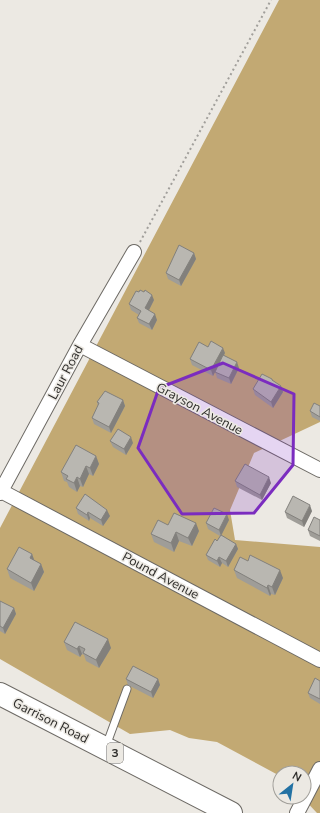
<svg xmlns="http://www.w3.org/2000/svg" width="320" height="813" font-family="'Nunito Sans',sans-serif">
	<rect width="100%" height="100%" fill="#ece9e3"/>
	<!-- forest -->
	<path fill="#c2a973" d="M279 0H320V422L254 453 230 510 235 540 320 547V813H317L302 797H304V773H280V776L217 742 189 738 170 730 130 734 0 659V528Z"/>
	<g fill="none" stroke-linecap="round" stroke-linejoin="round">
		<defs>
			<path id="lane" d="M106 746 127 689"/>
			<path id="street" d="M80 345 320 470
				M1 491 320 660
				M0 493 80 345 134 252
				M297 813 320 769"/>
			<path id="primary" d="M0 694 231 813"/>
		</defs>
		<!-- lane casing -->
		<use href="#lane" stroke="#6d6a65" stroke-width="9"/>
		<!-- street casing -->
		<use href="#street" stroke="#6d6a65" stroke-width="16"/>
		<!-- primary casing -->
		<use href="#primary" stroke="#6d6a65" stroke-width="24"/>
		<!-- path -->
		<path stroke="#a19f9b" stroke-width="2" stroke-dasharray="2 3" stroke-linecap="butt" d="M140 242 271 0"/>
		<!-- lane -->
		<use href="#lane" stroke="#fff" stroke-width="7"/>
		<!-- street -->
		<use href="#street" stroke="#fff" stroke-width="14"/>
		<!-- primary -->
		<use href="#primary" stroke="#fff" stroke-width="22"/>
	</g>
	<!-- wall -->
	<path fill="#9f9d98" d="M194 253 196 259 181 286 168 279 166 273Z
		M154 300 149 310 157 320 152 330 139 323 137 318 139 315 131 310 129 304Z
		M225 353 224 355 239 368 231 384 217 378 215 371 213 376 192 365 190 359Z
		M272 379 273 382 281 386 283 392 273 408 255 395 253 389Z
		M123 400 125 406 111 433 94 424 92 418 98 406 97 402Z
		M320 406V421L312 417 310 411Z
		M110 441 133 443 126 455 113 447Z
		M96 456 99 464 93 476 89 474 83 487 80 486 77 492 69 487 67 482 64 481 61 472Z
		M235 481 271 483 262 500 237 487Z
		M76 508 110 516 103 526 90 518 89 521 78 514Z
		M312 511 304 527 287 518 285 512Z
		M229 520 221 535 236 544 238 549 228 567 222 563 220 567 208 560 206 555 217 541 220 536 208 529 206 523Z
		M320 520V541L310 536 308 530Z
		M168 525 199 531 192 546 179 541 174 552 154 542 151 534Z
		M32 554 34 560 41 564 44 572 34 591 10 578 7 569Z
		M234 570 283 578 275 595 271 594 270 596 237 578Z
		M0 601 14 608 16 614 5 634 0 631Z
		M64 642 111 648 99 668 86 661 84 655 82 654 80 657 67 650Z
		M126 679H158L160 685 153 698 128 685Z
		M320 681V704L310 698 308 693Z"/>
	<!-- shaded-wall -->
	<path fill="#82807c" d="M194 253 196 259 181 286 179 280Z
		M152 295 154 300 147 314 145 308Z
		M155 314 157 320 152 330 149 324Z
		M223 348 225 353 213 376 211 370Z
		M237 362 239 368 231 384 229 378Z
		M281 386 283 392 273 408 271 402Z
		M123 400 125 406 111 433 109 427Z
		M131 437 133 443 126 455 124 449Z
		M96 456 99 464 93 476 90 468Z
		M86 466 89 474 83 487 80 479Z
		M77 477 80 486 77 492 74 483Z
		M269 477 271 483 262 500 260 495Z
		M310 505 312 511 304 527 302 521Z
		M107 510 110 516 103 526 101 520Z
		M88 512 90 518 89 521 87 515Z
		M227 514 229 520 221 536 219 530Z
		M196 523 199 531 192 546 188 538Z
		M176 532 179 541 174 552 171 543Z
		M236 544 238 549 228 567 226 561Z
		M32 554 35 562 30 558Z
		M219 557 222 563 220 567 217 561Z
		M41 564 44 572 34 591 31 583Z
		M280 570 283 578 275 595 272 587Z
		M268 585 271 594 270 596 267 588Z
		M14 608 16 614 5 634 3 628Z
		M108 639 111 648 99 668 96 660Z
		M79 646 82 654 80 657 77 649Z
		M158 679 160 685 153 698 151 692Z"/>
	<!-- building -->
	<path fill="#b9b7b1" stroke="#82807c" d="M179 245 194 253 179 280 166 273Z
		M140 290 144 292 145 290 152 295 145 308 155 314 149 324 137 318 141 311 129 304 136 291 139 292Z
		M211 341 223 348 211 370 190 359 199 342 208 347Z
		M223 355 237 362 229 378 215 372Z
		M262 374 272 379V380L281 386 271 402 253 389Z
		M105 391 123 400 109 427 92 418 99 403 97 402Z
		M314 403 320 406V417L310 411Z
		M118 429 131 437 124 449 110 441Z
		M76 445 96 456 90 468 86 466 80 479 77 477 74 483 66 479 68 476 61 472Z
		M245 464 269 477 260 495 235 481Z
		M85 494 107 510 101 520 88 512 87 515 76 508Z
		M293 496 310 505 302 521 285 512Z
		M214 508 227 514 219 530 206 523Z
		M174 513 196 523 188 538 176 532 171 543 151 534 158 520 168 525Z
		M314 517 320 520V536L308 530Z
		M221 535 236 544 226 561 219 557 217 561 206 555 215 539 217 541Z
		M19 547 32 554 30 558 41 564 31 583 7 569Z
		M250 555 280 570 272 587 268 585 267 588 234 570 240 557 248 561Z
		M0 601 14 608 3 628 0 626Z
		M75 622 108 639 96 660 83 653 85 649 79 646 77 649 64 642Z
		M133 666 158 679 151 692 126 679Z
		M315 678 320 681V699L308 693Z"/>
	<!-- marked area -->
	<path fill="#7b2cbf" fill-opacity="0.2" stroke="#7b2cbf" stroke-width="3" stroke-linejoin="round" d="M223 363 294 394 293 465 254 513 182 514 138 448 159 388Z"/>
	<g text-anchor="middle" stroke-width="3" stroke-linejoin="round" paint-order="stroke">
		<!-- shield labels -->
		<rect fill="#ece9e3" stroke="#676562" stroke-width="1" x="107" y="743" width="16" height="20" rx="3"/>
		<g font-size="12" font-weight="bold" fill="#2e2d2b">
			<text x="115" y="757">3</text>
		</g>
		<!-- street labels -->
		<g font-size="13" fill="#2e2d2b" stroke="#ece9e3">
			<text transform="translate(65 372) rotate(-62)" y="5">Laur Road</text>
			<text transform="translate(200 408) rotate(28)" y="5">Grayson Avenue</text>
			<text transform="translate(161 575) rotate(28)" y="5">Pound Avenue</text>
			<text transform="translate(51 720) rotate(27)" y="5">Garrison Road</text>
		</g>
	</g>
	<!-- north arrow -->
	<g transform="translate(292 785) rotate(30)"><circle r="19" fill="#ece9e3" stroke="#a09e99"/>
	<path d="M0-3L7 15L0 10L-7 15Z" fill="#2372a4"/>
	<text y="-6" font-size="11" font-weight="bold" text-anchor="middle" fill="#2e2d2b">N</text>
	</g>
</svg>
